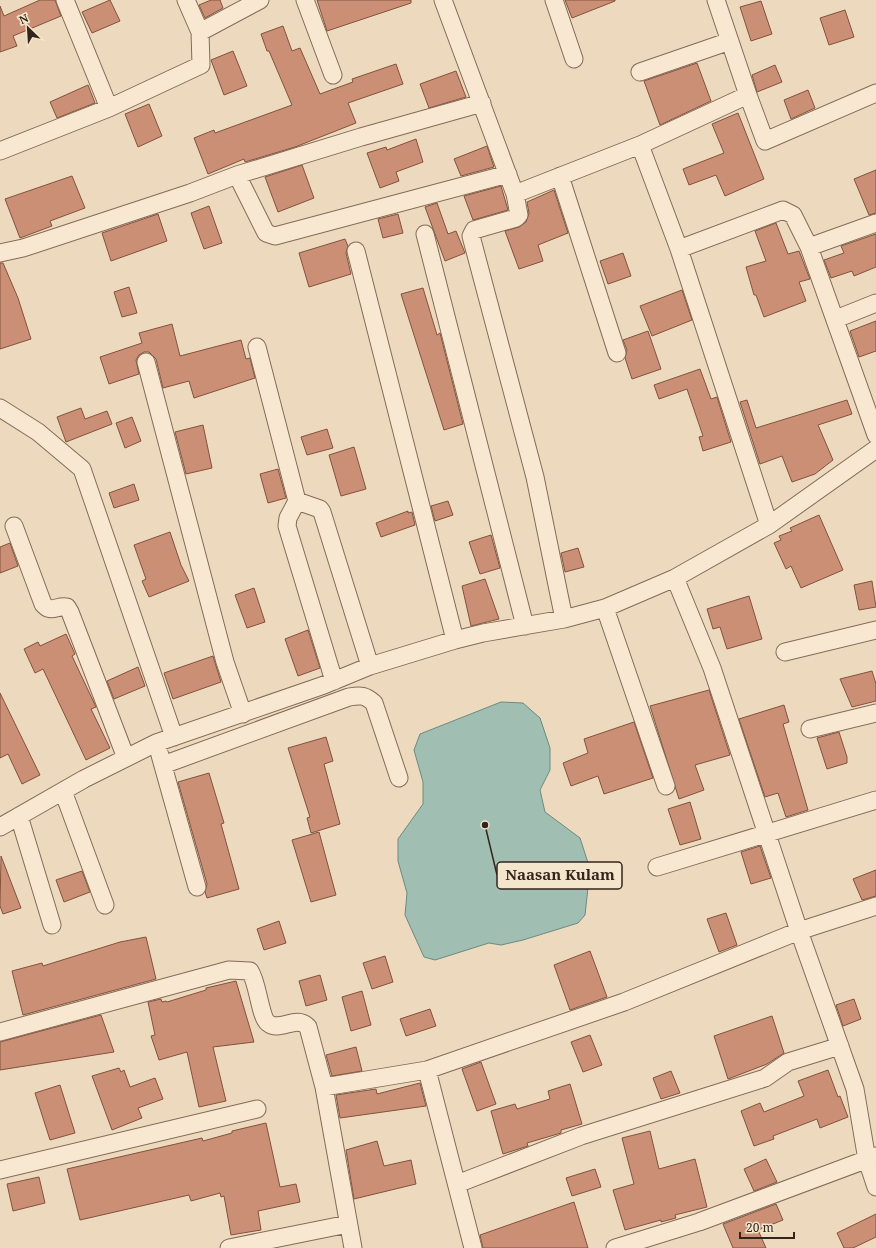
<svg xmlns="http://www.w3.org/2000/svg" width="876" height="1248" font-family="'Noto Serif',serif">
	<rect width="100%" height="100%" fill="#eddabe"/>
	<!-- water -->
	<path fill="#a1beb3" stroke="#698b7f" d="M501 702 523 703 540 718 550 748V770L540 790 545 812 580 838 590 869 585 915 578 923 523 940 501 945 489 943 435 960 424 957 405 915 407 893 398 861V839L423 804V782L414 750 420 734Z"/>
	<!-- building -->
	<path fill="#ca8f74" stroke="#83523d" d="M40 0H55L61 16 13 36 17 46 0 52V6L4 16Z
		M110 0 120 21 92 33 82 12Z
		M211 0H220L223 8 205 18 199 5Z
		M317 0H411V3L327 31Z
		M565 0H615V1L572 18Z
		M761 1 772 34 751 41 740 7Z
		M845 10 854 37 829 45 820 18Z
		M283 26 292 51 300 48 320 94 353 82 352 79 396 64 403 84 348 103 356 123 295 147 245 162 244 159 208 174 194 138 214 130 215 133 292 105 269 51H267L261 34Z
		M233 51 247 86 224 95 211 60Z
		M697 63 711 101 660 125 644 81Z
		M775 65 782 82 757 92 752 75Z
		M456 71 466 97 429 108 420 84Z
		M88 85 95 103 57 118 50 102Z
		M808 90 815 108 791 119 784 100Z
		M149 104 162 136 138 147 125 114Z
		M738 113 764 179 725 196 716 175 689 185 683 169 724 153 712 124Z
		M416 139 423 162 396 172 399 181 380 188 367 153 386 147 387 150Z
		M487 146 494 167 461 176 454 159Z
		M302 165 314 198 278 212 265 177Z
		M876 170V213L869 215 854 179Z
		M72 176 85 208 50 221 52 226 20 238 5 199Z
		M501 186 508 210 473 220 464 196Z
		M554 190 568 233 538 245 543 261 519 269 505 231 519 227 526 222 529 213 527 202Z
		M437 203 448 234 456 231 465 253 445 261 425 207Z
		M209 206 222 243 204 249 191 213Z
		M158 214 167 241 111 261 102 233Z
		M398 214 403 233 383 238 378 219Z
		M776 223 788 254 799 251 810 279 799 282 806 301 764 317 756 295H754L746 267 766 261 755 231Z
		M876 234V267L854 276 852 271 831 278 824 260 844 253 841 246Z
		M345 239 348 246 346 253 351 274 309 287 299 253Z
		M623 253 631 276 608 284 600 261Z
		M0 263H3L18 298 31 339 0 349Z
		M129 287 137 313 122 317 114 292Z
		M423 288 437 335 440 333 463 424 444 430 401 294Z
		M682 290 692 320 652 336 640 306Z
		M876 321V351L859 357 850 331Z
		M172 324 180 356 241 340 246 359 250 358 255 378 194 398 189 381 163 388 156 359 149 352H144L139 355 136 360 139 374 109 384 100 357 142 343 139 333Z
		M648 331 661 369 632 379 625 358 627 350 623 340Z
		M700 369 711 399 717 397 731 442 703 451 699 437 703 436 687 389 659 399 654 385Z
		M747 400 756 428 847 400 852 414 818 425 833 460 815 474 792 482 782 456 760 464 740 402Z
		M81 408 85 419 107 411 112 424 66 442 57 417Z
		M132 417 141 441 125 448 116 423Z
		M203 425 212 468 186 474 175 432Z
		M327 429 333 448 307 455 301 437Z
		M354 447 366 489 341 496 329 455Z
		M278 469 286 498 268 503 260 474Z
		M134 484 139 500 114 508 109 493Z
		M448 501 453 515 435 521 431 506Z
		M408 511V513L412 512 415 525 381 537 376 523Z
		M819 515 843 570 801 588 791 566 786 569 774 543 781 540 779 536 792 531 790 528Z
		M170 532 181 565 189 581 149 597 142 581 146 579 134 545Z
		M491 535 500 568 480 574 469 542Z
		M10 543 18 566 0 573V547Z
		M578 548 584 567 565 572 561 553Z
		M485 579 499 619 471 626 462 586Z
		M872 581 876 607 859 610 854 585Z
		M254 588 265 622 247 628 235 595Z
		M749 596 762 639 727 649 720 627 713 629 707 609Z
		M308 630 320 668 298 676 285 639Z
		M66 634 75 654 72 656 96 707 91 709 110 748 86 760 43 669 35 673 24 649 38 642 40 646Z
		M213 656 221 682 173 699 164 673Z
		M138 667 145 686 114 699 107 681Z
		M872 671 876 684V701L852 707 840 679Z
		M709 690 730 755 695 765 704 790 679 799 650 706Z
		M0 693 40 775 22 784 8 754 0 758Z
		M784 705 789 722 783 724 808 810 786 817 778 793 765 797 739 719Z
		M634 722 653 778 604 794 598 776 571 786 563 763 588 753 584 739Z
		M839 732 847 757V763L827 769 817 738Z
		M326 737 333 761 324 764 340 824 311 833 307 818 310 817 288 748Z
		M209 773 224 823 221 824 239 889 207 898 205 892 207 884 178 782Z
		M690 802 701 839 680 845 668 809Z
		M319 832 336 895 311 902 292 840Z
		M760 846 771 878 751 884 741 852Z
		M1 856 21 908 3 914 0 906Z
		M876 870V896L862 900 853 879Z
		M82 871 90 892 64 902 56 880Z
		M726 913 737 945 719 952 707 919Z
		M279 921 286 943 264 950 257 929Z
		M146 937 156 979 23 1015 12 971 42 963 43 966 120 942Z
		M590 951 607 997 570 1010 554 965Z
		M385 956 393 982 372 989 363 963Z
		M320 975 327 1000 306 1006 299 981Z
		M236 981 254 1042 213 1047 226 1101 199 1107 187 1052 159 1060 151 1036 155 1035 148 1002 161 999 162 1002 166 1001 167 1002 206 990V988Z
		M362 991 371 1025 351 1031 342 997Z
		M854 999 861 1019 843 1026 836 1005Z
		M430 1009 436 1026 406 1036 400 1019Z
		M101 1015 114 1052 0 1070V1042Z
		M772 1016 784 1053 767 1064 728 1079 714 1036Z
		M590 1035 602 1065 583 1072 571 1042Z
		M356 1047 362 1071 332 1076 326 1055Z
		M481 1062 496 1104 477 1111 462 1069Z
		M119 1068 121 1072 124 1070 130 1087 155 1078 163 1099 138 1108 142 1118 112 1130 92 1076Z
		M828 1070 838 1097 840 1096 848 1117 820 1128 817 1119 773 1136 774 1139 754 1146 741 1111 760 1103 764 1112 804 1096 798 1081Z
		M671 1071 680 1093 661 1099 653 1078Z
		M420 1083 426 1106 340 1118 336 1095 376 1089 377 1094Z
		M570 1084 582 1124 561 1130V1133L527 1143 528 1146 503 1154 491 1111 515 1104 517 1109 550 1099 548 1091Z
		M60 1085 75 1133 50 1140 35 1093Z
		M266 1123 280 1187 296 1184 300 1202 258 1211 261 1230 231 1235 224 1196 221 1197 220 1193 191 1201 189 1195 80 1220 67 1169 202 1138 203 1141 232 1133V1131Z
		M650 1131 659 1169 695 1159 707 1207 675 1215 676 1218 661 1222V1220L625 1230 613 1190 634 1184 622 1138Z
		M377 1141 384 1166 411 1160 416 1184 354 1199 346 1150Z
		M766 1159 777 1182 754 1191 744 1169Z
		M595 1169 601 1187 572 1196 566 1178Z
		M39 1177 45 1203 13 1211 7 1184Z
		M574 1202 588 1248H483L480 1235Z
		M776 1204 783 1220 758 1230 766 1248H733L723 1224Z
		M876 1214V1237L853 1248H844L837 1233Z"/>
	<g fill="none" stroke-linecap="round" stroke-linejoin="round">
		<defs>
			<path id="minor" d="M65 0 109 108
				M186 0 200 32
				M305 0 333 75
				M443 0 515 194 640 145 748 95 716 0
				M554 0 574 59
				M640 72 730 41
				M748 95 765 141 876 93
				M640 145 679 249 769 525
				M0 151 109 108 201 65 200 32 260 0
				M237 175 266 233 275 236 508 174
				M560 176 617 353
				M515 194 519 215 516 218 474 230 471 236 535 477 564 619
				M425 234 525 626
				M809 247 876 223
				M679 249 783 210 793 215 809 247 876 435
				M356 251 455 640
				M0 253 23 248 190 193 237 175 361 137 482 103
				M836 319 876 303
				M257 347 297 501 320 509 322 512 370 666
				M146 362 225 662 243 714
				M0 408 38 432 82 469 174 737
				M297 501 288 518 287 526 334 681
				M14 526 43 604C51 614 57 605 67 607L70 612 126 758
				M675 578 712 668 799 931 855 1089 867 1160 876 1187
				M605 608 666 786
				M785 652 876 630
				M810 729 876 713
				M160 755 197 887
				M163 765 349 697C361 695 365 695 374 703L399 778
				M63 791 105 905
				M19 816 52 925
				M0 827 84 779 156 743 324 685 370 666 455 640 483 633 564 619 605 608 675 578 769 525 876 449
				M657 867 876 800
				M0 1032 229 970 250 971C258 983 260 1017 268 1023 280 1033 296 1014 308 1027L324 1087 353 1248
				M427 1070 473 1248
				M324 1087 427 1070 624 1002 799 931 876 906
				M0 1170 257 1109
				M457 1184 581 1136 765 1078 788 1062 840 1046
				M229 1248 348 1224
				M615 1248 699 1222 876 1156"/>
		</defs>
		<!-- minor casing -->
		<use href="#minor" stroke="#846b57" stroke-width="19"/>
		<!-- minor -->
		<use href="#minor" stroke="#f8e8d1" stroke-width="17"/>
	</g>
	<!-- callouts -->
	<path fill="none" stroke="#34251c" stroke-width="1.5" d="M485 825L497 875"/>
	<circle fill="#34251c" stroke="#f4e5cd" stroke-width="1.5" cx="485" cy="825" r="4"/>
	<rect fill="#f4e5cd" stroke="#34251c" stroke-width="1.5" x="497" y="862" width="125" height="27" rx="4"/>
	<g font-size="15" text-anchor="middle" font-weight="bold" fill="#34251c">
		<text x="560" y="880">Naasan Kulam</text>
	</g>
	<!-- north arrow -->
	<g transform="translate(28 28) rotate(335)" stroke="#f4e5cd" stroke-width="3" paint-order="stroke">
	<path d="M0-3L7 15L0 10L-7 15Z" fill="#34251c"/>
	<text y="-6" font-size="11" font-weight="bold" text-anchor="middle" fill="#34251c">N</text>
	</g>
	<!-- scale -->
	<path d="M740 1232v6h54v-6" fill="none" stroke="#34251c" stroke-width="2"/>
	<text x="746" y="1232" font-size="12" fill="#34251c" stroke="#f4e5cd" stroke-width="3" paint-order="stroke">20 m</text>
</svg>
